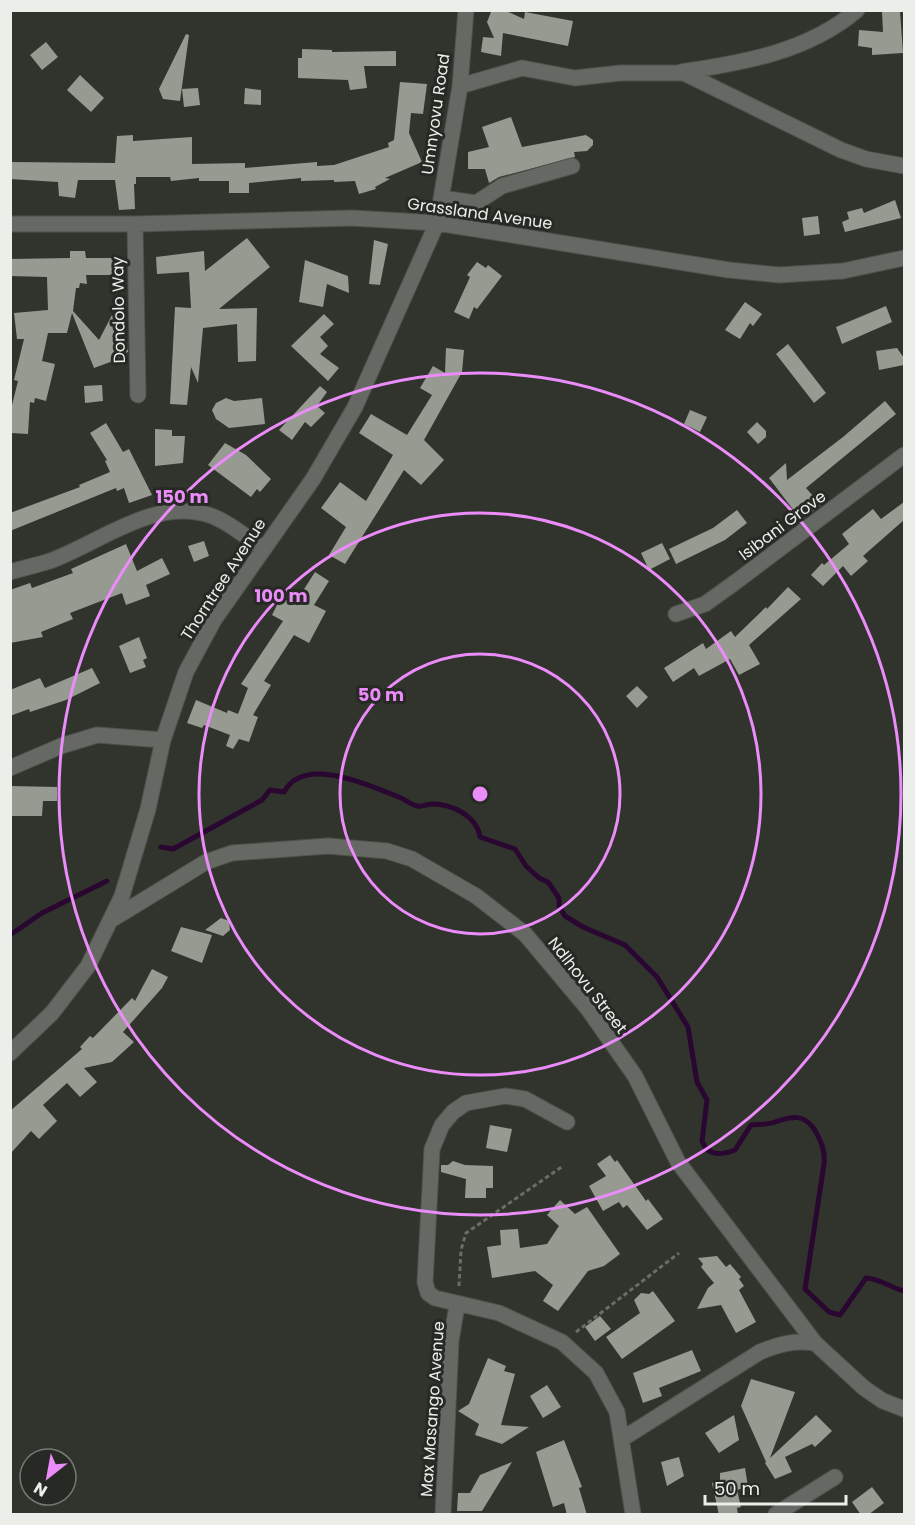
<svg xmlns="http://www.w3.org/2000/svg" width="915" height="1525" font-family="Poppins,sans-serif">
	<rect width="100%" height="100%" fill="#31342d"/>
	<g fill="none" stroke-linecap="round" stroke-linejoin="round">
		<!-- stream -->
		<path stroke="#2a0730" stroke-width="5" d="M161 847 173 849 262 800 270 790 284 792C304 754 371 786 401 798 406 800 413 806 418 806 422 807 427 804 432 804 452 804 477 816 480 837L515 849 526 866 539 878 548 882 559 898V906L565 916 583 927 625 945 657 977 688 1027 697 1082 707 1100 702 1141C708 1157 722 1155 735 1150L751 1125C758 1124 768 1125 775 1122 792 1116 805 1113 816 1132 822 1144 825 1150 824 1164L805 1289 829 1312 840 1315 866 1278C879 1278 891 1288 904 1291
			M10 935 42 913 107 881"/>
	</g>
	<!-- building -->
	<path fill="#969a91" d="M496 10H504L524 19 525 12 573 21 568 46 503 33 501 56 481 52 483 37 494 38 487 22 491 12Z
		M900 11 903 53 872 55V48L858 46 859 30 883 32 882 12Z
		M186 34 189 35 180 101 163 99 159 89Z
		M46 42 58 57 42 70 30 55Z
		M302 49 332 50V52L396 51V66H364L367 88 350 90 348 80 298 78V58H302Z
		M80 75 104 98 91 112 67 90Z
		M400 82 427 84 423 114 411 113 409 133 422 162 385 178 390 179 375 187 376 189 359 194 355 181 334 182V180L301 181V178L249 183V193H229V181H199V178L171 181 170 177H136V184H134L135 209 119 210 115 180H78L75 198 59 196 58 182 10 179V162L115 163 117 136 133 135V141L192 137V164L245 163V168L317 162V166L334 165 389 147 388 143 394 140Z
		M198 88 200 105 184 107 182 89Z
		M245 88 261 90V105L244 104Z
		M511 117 522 147 586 135 593 140V145L587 151 574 152 575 157 499 177 489 183 485 169H468V152L489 147 482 127Z
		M895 200 901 218 845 232 842 222 849 219 847 212 862 208 864 213Z
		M818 216 820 234 804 236 802 218Z
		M247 238 270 267 219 309 257 308 256 361 238 362 237 324 203 328 198 383 191 367 187 405 170 404 175 307 191 308 189 272 157 274 156 257 204 251 205 271Z
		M374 240 388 244 380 285 369 284Z
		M70 251H85L86 258H114V275H86L87 284 80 283 79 288H76L73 311 99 340 112 315H124L128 352 123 354 124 357 94 368 72 313 67 333H48L42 361 55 364 46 401 35 398 34 403 30 402 28 434 11 433V409L18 381 14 380 24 339H17L14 313 48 310 47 277 10 276V259L70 258Z
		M305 260 348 276 349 293 327 284 323 307 299 302Z
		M477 262 486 268 488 265 502 276 477 309 474 307 469 319 454 312 470 277 467 275Z
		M745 302 762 314 753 326 750 323 740 339 725 330Z
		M886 306 892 322 842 344 836 327Z
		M324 314 334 324 320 337 328 346 320 354 339 368 328 381 291 346Z
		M788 344 826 393 814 403 776 354Z
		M446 348 464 350 462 372 424 440 444 460 421 485 404 470 345 564 329 555 346 527 321 508 340 482 366 501 393 455 359 433 371 414 407 435 432 395 420 388 433 366 445 373Z
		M897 348 904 358V365L879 370 876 351Z
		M102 385 103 401 85 403 84 386Z
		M320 386 327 392 317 406 325 413 311 427 305 422 292 440 279 430Z
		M226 398 234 401 262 398 265 424 229 428 216 419 212 410 216 403Z
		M885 401 896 414 806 488 821 505 801 520 769 478 786 463 787 480 843 437Z
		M690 410 707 417 700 432 684 424Z
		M757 422 766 431V437L758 444 747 432Z
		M106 423 123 452 129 449 152 495 129 503 124 488 117 491 116 488 10 531V513L80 487 79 485 110 472 105 461 107 460 90 433Z
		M155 429 172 430V436H185L183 463 155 466Z
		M225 443 246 455 271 479 260 492 257 489 251 497 208 465Z
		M904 502V520L863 556 868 561 851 576 843 566 823 586 811 575 822 563 824 565 849 544 842 534 873 509 881 519Z
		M737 510 747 523 725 540 676 564 669 549 713 528Z
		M204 541 209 556 194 562 188 546Z
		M662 543 670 559 649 570 641 553Z
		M126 544 137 571 162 558 170 574 146 585 150 596 126 605 122 593 70 613 73 619 41 632 43 637 10 643V590L30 583 32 588 73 573 71 569Z
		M315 572 329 581 314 605 326 611 309 643 294 635 264 681 271 685 253 715 258 717 249 742 239 739 233 749 226 746 230 735 204 725 202 728 187 723 196 700 227 713 228 710 238 714 248 688 241 684 283 621 272 615 281 597 288 601 292 594 299 597Z
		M788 587 801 599 749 645 760 664 739 675 730 659 699 676 694 668 673 682 664 668 703 643 706 649 731 631 735 637 766 607 767 609Z
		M139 637 147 658 143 660 146 667 130 673 119 646Z
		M92 668 100 683 66 700 30 712 29 709 10 716V690L40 678 45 688Z
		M637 686 648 697 637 708 626 696Z
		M10 786 57 787V801H43L42 816H10Z
		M221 918 229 921 230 930 223 936 205 930Z
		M181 927 212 935 202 963 171 951Z
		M152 969 168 977 162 988 123 1032 134 1042 112 1062 84 1068 97 1082 80 1097 67 1083 43 1105 57 1121 39 1139 31 1131 10 1154V1111L82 1049 80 1047 90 1036 93 1038 132 998 135 1001Z
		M490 1125 512 1129 507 1152 486 1148Z
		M610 1155 615 1162 617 1160 646 1201 648 1199 663 1219 647 1230 627 1205 623 1208 619 1202 603 1211 589 1186 606 1176 597 1164Z
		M453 1161 465 1165 493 1166V1188H486V1198H465L466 1179 441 1172V1165H448Z
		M560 1200 575 1214 587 1207 620 1254 604 1266 588 1271 558 1311 543 1301 553 1285 535 1271 492 1278 487 1247 501 1245 500 1230 518 1229 520 1248 547 1244 559 1226 547 1215Z
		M717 1256 726 1267 730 1264 741 1277 739 1279 744 1286 739 1290 756 1322 736 1333 721 1305 697 1309 708 1288 714 1283 701 1267 703 1264 698 1258Z
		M653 1291 675 1321 622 1359 606 1337 640 1313 634 1300 641 1293 649 1294Z
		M600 1316 611 1329 595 1341 585 1327Z
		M692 1350 701 1371 659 1388 662 1396 643 1403 633 1373Z
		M488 1358 506 1366 504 1371 515 1374 501 1425 529 1427 502 1444 475 1435 479 1424 458 1411 469 1404Z
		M751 1379 795 1392 770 1458 816 1415 832 1431 815 1447 812 1444 785 1457 792 1472 775 1479 765 1463 766 1462 741 1406Z
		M547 1385 561 1407 543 1418 530 1396Z
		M734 1415 739 1440 719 1453 705 1433Z
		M564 1440 582 1487 579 1488 587 1515H567L564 1503 553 1507 536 1452Z
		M679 1457 684 1476 667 1486 661 1462Z
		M512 1462 482 1511H457L458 1493H470L480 1475Z
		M745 1468 748 1487 737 1490 741 1507 737 1508 738 1515H719L712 1483 720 1481V1473Z
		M872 1487 884 1503 868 1515H861L852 1502Z"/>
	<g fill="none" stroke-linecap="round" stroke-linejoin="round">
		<defs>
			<path id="minor" d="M681 72C742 63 808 52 857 10
				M460 86 522 68 575 78 620 73H684L841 150 866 159 904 166
				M441 198 476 203 502 186 572 166
				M10 224H135L352 218 437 223 729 270 779 275 843 271 904 258
				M135 224 138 395
				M10 572C24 568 37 565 50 561 99 543 155 497 209 515 229 522 246 537 263 549
				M676 614 705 604 737 581 904 455
				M10 768 61 746 97 735 163 740
				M111 920 206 862 232 853 328 846 387 851 412 859 476 896 525 934 588 1009 635 1076 678 1162 815 1343 864 1388 883 1401 904 1409
				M10 1053 52 1013 88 966 122 896 148 809 163 740 186 672 214 620 313 479 355 407 437 223 460 86 466 10
				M567 1122 525 1099 505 1096 466 1103 453 1112 442 1125 432 1149 425 1282 428 1293 435 1298 499 1313 562 1342 596 1373 617 1412 633 1514
				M622 1439 760 1352C779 1344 795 1340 815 1343
				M443 1514 451 1341 457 1305
				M776 1514 835 1477"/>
		</defs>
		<!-- minor casing -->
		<use href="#minor" stroke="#4f524b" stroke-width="17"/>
		<!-- path -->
		<path stroke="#6a6d67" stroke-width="3" stroke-dasharray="4.5 3" stroke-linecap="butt" d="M459 1286 461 1250 466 1233 563 1166
			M576 1332 679 1253"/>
		<!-- minor -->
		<use href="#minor" stroke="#666864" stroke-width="15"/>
	</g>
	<!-- distance rings -->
	<g fill="none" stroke="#ec8cfa" stroke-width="3">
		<circle cx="480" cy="794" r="140"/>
		<circle cx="480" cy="794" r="281"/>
		<circle cx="480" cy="794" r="421"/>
	</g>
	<g text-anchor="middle" stroke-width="6" stroke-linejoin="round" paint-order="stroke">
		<!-- street labels -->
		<g font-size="16" fill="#ebeee9" stroke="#272a24">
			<text transform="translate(435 114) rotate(-82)" y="6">Umnyovu Road</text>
			<text transform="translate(480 213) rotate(8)" y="6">Grassland Avenue</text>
			<text transform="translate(118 310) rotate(-91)" y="6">Dondolo Way</text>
			<text transform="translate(782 525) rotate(-37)" y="6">Isibani Grove</text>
			<text transform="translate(223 579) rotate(-57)" y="6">Thorntree Avenue</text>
			<text transform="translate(588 985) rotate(52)" y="6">Ndlhovu Street</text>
			<text transform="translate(432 1409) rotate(-86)" y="6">Max Masango Avenue</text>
		</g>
	</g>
	<circle cx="480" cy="794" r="9" fill="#ec8cfa" stroke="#272a24" stroke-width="3"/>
	<g font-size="18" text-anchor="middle" font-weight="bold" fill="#ec8cfa" stroke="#272a24" stroke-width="6" stroke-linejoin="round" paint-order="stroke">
		<text x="182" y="503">150 m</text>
		<text x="281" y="602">100 m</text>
		<text x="381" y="701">50 m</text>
	</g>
	<!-- border -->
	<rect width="915" height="1525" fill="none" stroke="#ebeee9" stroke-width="24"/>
	<!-- north arrow -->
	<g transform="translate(48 1477) rotate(211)"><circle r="28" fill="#272a24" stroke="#757873" stroke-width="1.5"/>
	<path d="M0-4.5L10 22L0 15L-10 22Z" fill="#ec8cfa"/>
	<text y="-9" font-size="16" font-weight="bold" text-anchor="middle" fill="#ebeee9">N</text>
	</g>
	<!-- scale -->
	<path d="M705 1495v9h141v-9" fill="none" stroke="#ebeee9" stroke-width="3"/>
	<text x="714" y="1495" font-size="18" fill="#ebeee9" stroke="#272a24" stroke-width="4.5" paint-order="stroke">50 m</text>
</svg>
